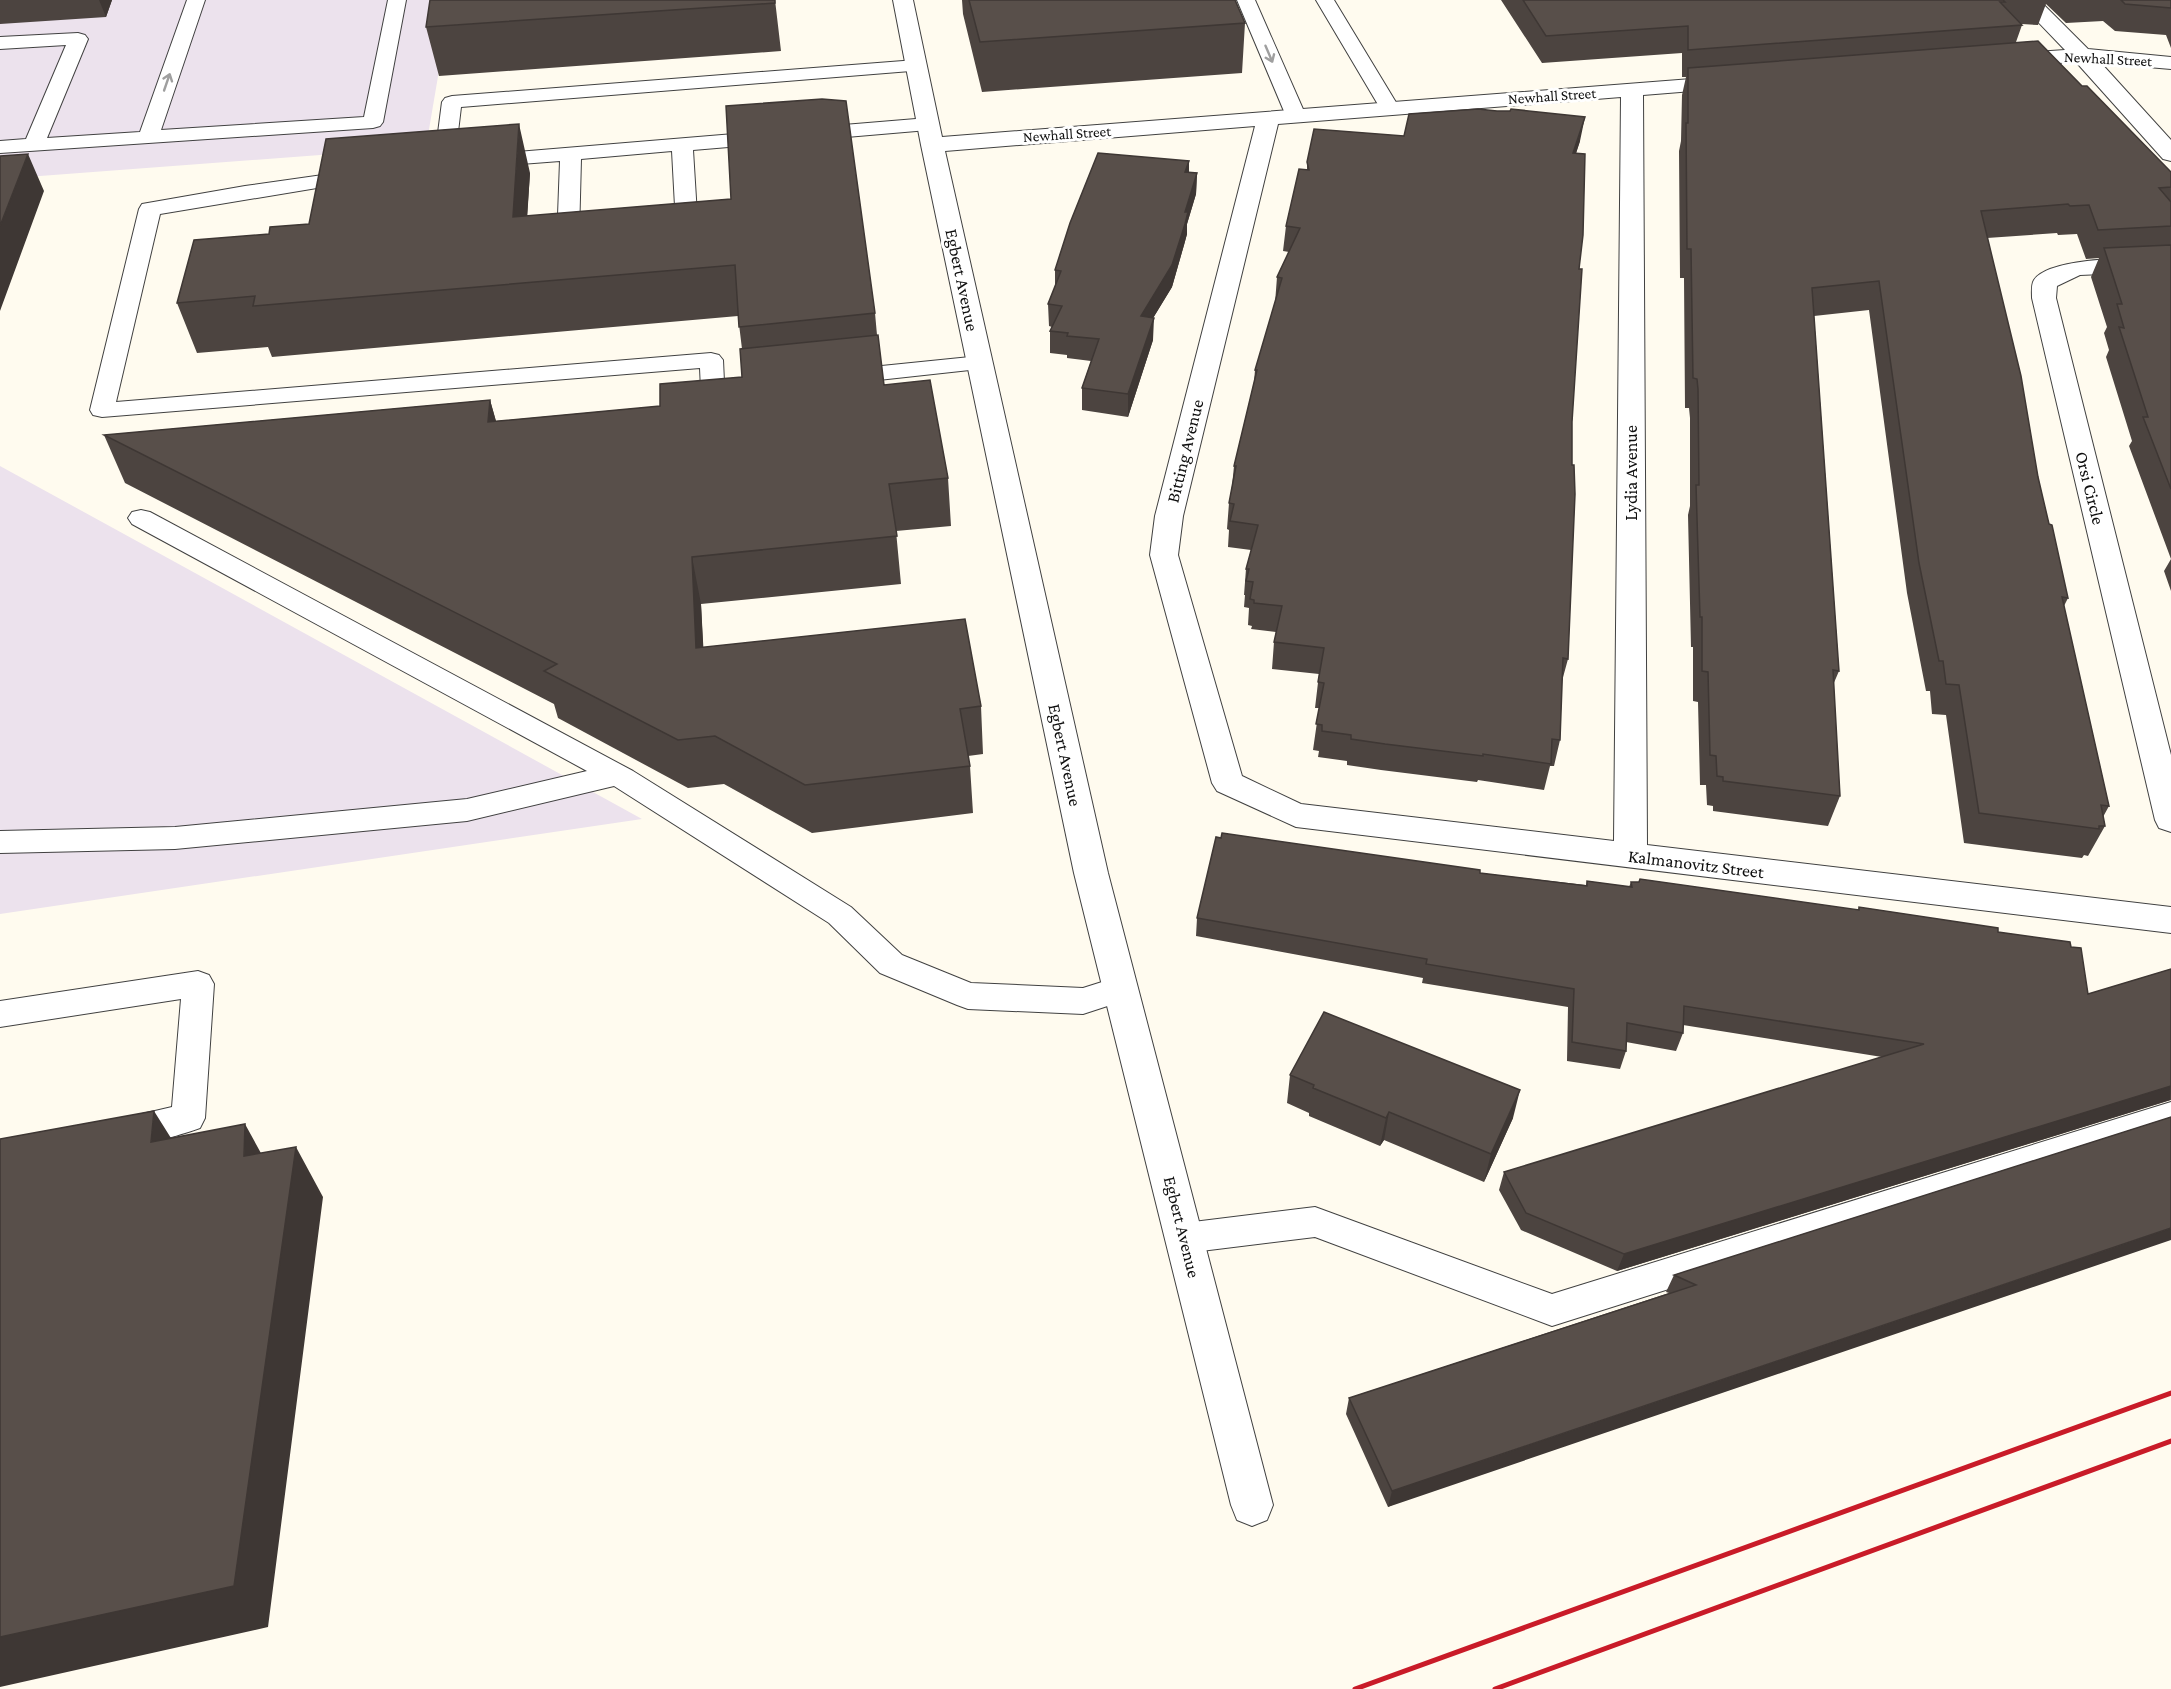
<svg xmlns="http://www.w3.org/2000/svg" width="2171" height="1689" font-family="'Crimson Pro',serif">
	<rect width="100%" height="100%" fill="#fffbef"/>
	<!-- industrial -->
	<path fill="#ece2ed" d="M0 0H451L426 147 0 179Z
		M0 466 175 562 642 819 0 914Z"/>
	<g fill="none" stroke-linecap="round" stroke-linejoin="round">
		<defs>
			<path id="service" d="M187 0H205L161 130 364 117 388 0H406L383 122 380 126 373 128 0 153V141L26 139 66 45 0 49V37L78 33 85 35 88 39 47 138 140 132Z
				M1237 0H1255L1306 116 1303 120H1289L1286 116Z
				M1316 0H1334L1400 109 1397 113H1383Z
				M916 60 923 62 926 66 923 70 461 107 455 157 928 118 935 120 938 124 935 128 928 130 693 150 698 231 695 236C685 238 676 239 666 237L663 232 666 227 676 225 672 151 581 159 579 235 586 236 589 241 586 246 568 249 560 247 557 242 560 161 444 170 437 168 434 164 442 102 445 98 452 96Z
				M358 170 365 172 368 176 365 180 160 214 116 402 711 353 719 355 723 360 724 382 744 380 752 382 756 387 752 392C738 396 719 399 705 395L701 390 700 368 102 417 93 415 90 410 139 209 142 204 245 186Z
				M980 356 988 358 992 363 988 368 842 384 834 382 830 377 834 372 842 370Z
				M141 510 150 512 633 771 851 907 902 955 971 983 1083 988 1121 976 1132 980 1137 989 1132 998 1083 1014 968 1009 957 1005 880 973 829 923 614 786 467 821 175 849 0 853V831L175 827 467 799 587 771 132 524 128 518 132 512Z
				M198 971 209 975 214 984 205 1118 200 1128C178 1136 134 1149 112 1141L107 1131 112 1121 172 1107 181 999 0 1027V1001Z
				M2171 1102V1130L1552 1326 1315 1237 1185 1253 1173 1249 1167 1238 1173 1227 1185 1223 1315 1207 1552 1294Z"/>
			<path id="minor" d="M893 0H913L942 137 1730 76 1738 77 1741 82 1738 87 1730 88 1643 95 1647 845 2171 907V933L1296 827 1217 791 1212 783 1150 555 1155 516 1255 126 945 151 1108 873 1273 1505 1267 1520 1252 1526 1237 1520 1231 1505 1074 873 921 145ZM1621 97 1614 841 1301 804 1242 776 1178 555 1183 516 1278 124Z
				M2017 0H2039L2088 49 2171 57V69L2101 63 2171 140V161L2163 159 2076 62 2008 66 2000 65 1997 60 2000 55 2008 54 2065 50Z
				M2171 257V271L2080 275 2057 286 2056 298 2171 755V832L2159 828 2155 820 2032 298C2032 292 2031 285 2034 280 2050 256 2143 258 2171 257Z"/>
		</defs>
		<!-- service casing -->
		<use href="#service" stroke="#414141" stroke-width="2"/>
		<!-- minor casing -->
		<use href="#minor" stroke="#414141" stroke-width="2"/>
		<!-- service -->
		<use href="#service" fill="#fff" fill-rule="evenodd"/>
		<!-- minor -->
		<use href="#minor" fill="#fff" fill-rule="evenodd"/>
		<!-- rail -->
		<path stroke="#c91b28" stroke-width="5" d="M1355 1689 2171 1393
			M1495 1689 2171 1441"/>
	</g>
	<!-- wall -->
	<path fill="#4c4440" d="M0 0H112L106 17 0 24Z
		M775 0 781 51 439 76 426 27Z
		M962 0H1235L1245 23 1242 73 982 92 963 14Z
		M1501 0H2171V48L2166 35 2115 31 2103 21 2066 23 2046 4 2038 25 2022 24V25L2016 42 2082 86 2171 172V591L2164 571 2171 559 2129 446 2132 441 2106 357 2109 350 2104 333 2107 327 2091 277 2099 258 2086 259 2077 234 2058 235 2057 233 1987 238 2038 477 2049 524 2068 598 2064 606 2109 806 2103 817 2105 826 2088 856 2084 855 2082 858 1964 843 1946 715 1932 714 1930 691H1926L1907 593 1869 310 1814 316 1839 671 1833 685 1840 796 1828 826 1713 811V806L1707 805 1706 785H1700L1698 702 1693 701V647H1691L1688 515 1690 506V418L1689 408H1685L1684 278H1680L1679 151 1681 141 1682 95 1686 77H1682V53L1542 63Z
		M1404 136 1580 141 1576 153 1579 269 1572 422 1568 659 1562 681 1560 740 1554 766H1550L1544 790 1478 780 1477 782 1381 770 1347 765V761L1318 757 1319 751 1313 750 1319 708H1315L1319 674 1272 669 1274 642 1276 632 1251 629 1252 626 1248 625 1249 608 1244 607 1245 595H1244L1246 569 1251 550 1228 547 1229 530 1227 529 1229 503 1232 486 1234 466 1254 382 1255 370 1275 303 1277 277 1289 252 1283 251 1286 226 1307 169V162Z
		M1189 161V172L1197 173 1196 194 1187 224V234L1184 245 1172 287 1153 318V340L1128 417 1082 410V388L1091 361 1067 358V355L1050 353V331L1052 327 1049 326 1048 304 1055 287V270Z
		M530 173 527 216 731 199 875 313 877 335 884 385 948 478 951 526 896 531 901 584 701 604 703 647 981 706 983 754 968 756 970 766 973 813 812 833 724 784 688 788 558 718 554 704 125 483 104 435 490 400 496 421 660 406 742 377V349L738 316 272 357 268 347 197 353 177 303 269 234Z
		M1480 873 1586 885 1587 881 1629 887 1631 882 1858 910 1859 907 1998 932 2088 994 2171 969V1100L1617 1271 1521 1230 1499 1190 1504 1172 1882 1057 1683 1025V1033L1676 1051 1626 1042V1051L1620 1069 1567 1061 1568 1007 1422 983 1423 978 1196 936 1197 918Z
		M1290 1075 1513 1118 1484 1182 1384 1140 1380 1146 1309 1116V1113L1287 1103Z
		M2171 1117 1388 1507 1346 1414 1349 1398 1669 1293 1666 1292 1674 1275Z"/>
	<!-- shaded-wall -->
	<path fill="#3e3734" d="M99 0H112L106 17Z
		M1585 117 1580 141 1568 178 1573 153Z
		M519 124 530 173 524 267 513 217Z
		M28 154 44 191 0 311V226Z
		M1189 161V183L1185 172Z
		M1197 173 1196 194 1187 224V234L1184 245 1172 287 1141 338V316L1185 212Z
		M1154 318 1153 340 1128 417V394Z
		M490 400 503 447 488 422Z
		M692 557 701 604 706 696 696 648Z
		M2171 1086 2170 1100 1617 1271 1624 1254Z
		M1520 1090 1513 1118 1484 1182 1491 1154Z
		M154 1111 186 1162 151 1142Z
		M1389 1112 1384 1140 1380 1146 1386 1118Z
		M245 1124 273 1175 244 1156Z
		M296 1147 323 1197 268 1627 0 1687V1637Z
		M2171 1228V1240L1388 1507 1392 1491Z"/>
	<!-- building -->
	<path fill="#584f4a" stroke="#3e3734" stroke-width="1.5" d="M430 0H775V3L426 27Z
		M969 0H1235L1245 23 980 42Z
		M1523 0H2003L2005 2H2000L2022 25 1688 50V26L1546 36Z
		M2121 0H2171V8L2125 4Z
		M2038 41 2082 86H2087L2171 172V187L2159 188 2171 202V226L2098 230 2089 205 2070 206 2068 204 1981 211 2021 376 2038 477 2049 524 2052 525 2068 598 2062 597 2109 806 2101 805 2105 826H2099V829L1979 813 1959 685 1946 684 1943 661H1939L1919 563 1879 281 1812 288 1839 671 1833 670 1840 796 1723 781V777L1717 776 1716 756 1710 755 1708 672 1702 671V617H1700L1696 485H1699L1698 389 1697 379 1693 378 1691 249H1687L1686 123H1688V68Z
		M822 99 846 101 875 313 739 327 735 265 253 306 255 296 177 303 194 240 269 234 270 227 309 224 326 139 519 124 513 217 731 199 726 106Z
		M1478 109 1497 111H1510L1511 109 1585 117 1573 153 1585 154 1583 235 1579 269H1582L1572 422V465H1574L1575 494 1568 659 1563 658 1560 740 1552 739 1551 764 1483 754V756L1385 744 1351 739V735L1322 731V725L1316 724 1324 683 1318 682 1324 648 1274 642 1282 606 1254 603V600L1250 599 1253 582 1246 581 1249 569H1246L1258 525 1230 521 1234 504 1229 503 1236 466H1234L1257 370H1255L1282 278 1277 277 1300 228 1286 226 1299 169 1309 170 1307 162 1314 129 1404 136 1409 114Z
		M1098 153 1189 161 1185 172 1197 173 1185 212H1188L1185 224 1172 265 1141 316 1154 318 1128 394 1082 388 1099 339 1067 336 1068 333 1050 331 1062 306 1048 304 1061 271 1055 270 1070 223Z
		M28 154 0 226V156Z
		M2171 245V489L2143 417H2148L2119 327 2124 328 2117 304H2122L2104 248Z
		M878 335 884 385 930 380 948 478 889 484 897 536 692 557 696 648 965 619 981 706 960 709 970 766 805 785 715 736 678 740 544 671 557 664 104 435 490 400 488 422 660 406V384L742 377 740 349Z
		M1222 833 1480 870V873L1587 886V881L1632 887 1631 882H1639L1640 879 1859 910V907L1998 928V932L2070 942 2071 947 2081 948 2088 994 2171 969V1086L1624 1254 1526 1213 1504 1172 1924 1044 1684 1006 1683 1033 1627 1023 1626 1051 1572 1042 1574 989 1426 964 1427 959 1197 918 1216 837 1221 838Z
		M1324 1012 1520 1090 1491 1154 1389 1112 1386 1118 1313 1088 1314 1085 1290 1075Z
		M154 1111 151 1142 245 1124 244 1156 296 1147 234 1586 0 1637V1139Z
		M2171 1117V1228L1392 1491 1349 1398 1696 1285 1674 1275Z"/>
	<!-- one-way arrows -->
	<defs><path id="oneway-shaft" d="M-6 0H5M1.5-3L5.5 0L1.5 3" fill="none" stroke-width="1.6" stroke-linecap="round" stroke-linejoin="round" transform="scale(1.5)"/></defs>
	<g stroke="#9f9f9f">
		<use href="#oneway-shaft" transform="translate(1269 54) rotate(67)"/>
		<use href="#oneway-shaft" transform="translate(167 82) rotate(-71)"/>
	</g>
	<g text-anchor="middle" stroke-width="6" stroke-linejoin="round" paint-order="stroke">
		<!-- far-street labels -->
		<g font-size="15" fill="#0e0e0e" stroke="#fff">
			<text transform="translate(2108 59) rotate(3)" y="5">Newhall Street</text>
			<text transform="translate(1552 96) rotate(-4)" y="5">Newhall Street</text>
			<text transform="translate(1067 134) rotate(-4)" y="5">Newhall Street</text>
		</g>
		<!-- street labels -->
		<g font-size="18" fill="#0e0e0e" stroke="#fff">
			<text transform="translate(962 280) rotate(78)" y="6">Egbert Avenue</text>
			<text transform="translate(1185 451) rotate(-76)" y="6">Bitting Avenue</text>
			<text transform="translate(1631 473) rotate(-90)" y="6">Lydia Avenue</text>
			<text transform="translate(2090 488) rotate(76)" y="6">Orsi Circle</text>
			<text transform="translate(1065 755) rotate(78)" y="6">Egbert Avenue</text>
			<text transform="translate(1696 864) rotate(7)" y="6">Kalmanovitz Street</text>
			<text transform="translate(1182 1227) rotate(76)" y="6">Egbert Avenue</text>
		</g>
	</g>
</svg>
